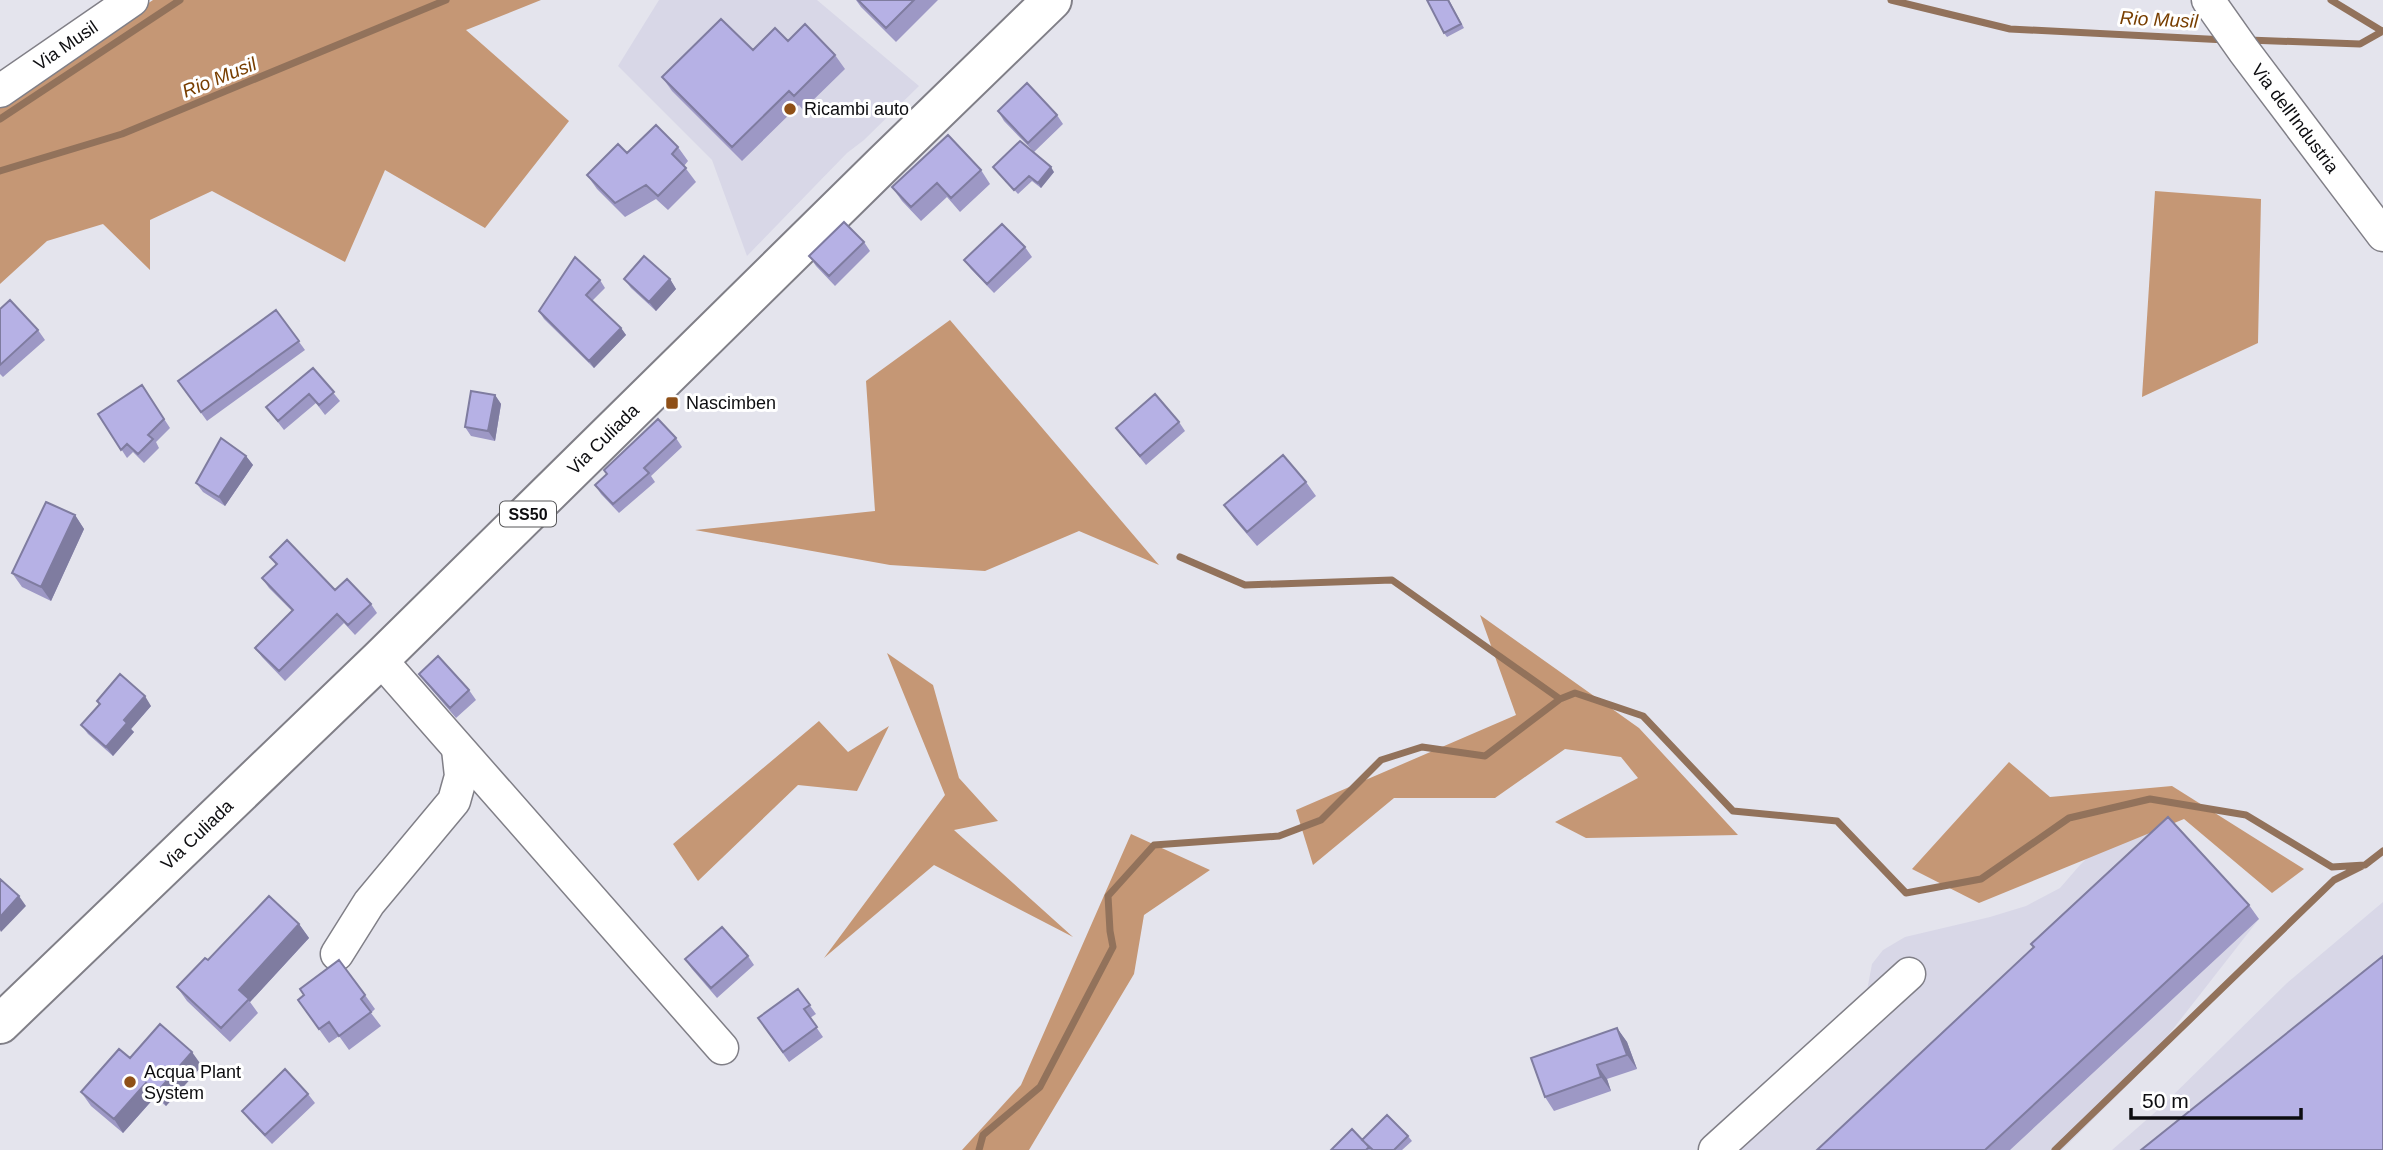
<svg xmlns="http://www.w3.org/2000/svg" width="2383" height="1150" font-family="Arial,sans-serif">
	<rect width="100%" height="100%" fill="#e4e4ed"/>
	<!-- built -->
	<path fill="#d8d7e7" d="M659 0H817L919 86 864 140 847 153 747 256 712 160 618 66Z
		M2141 831H2178L2259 919 2134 1079 2062 1150H1720L1866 996 1872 964 1883 950 1905 937 1990 917 2026 906 2060 888 2080 865 2102 844Z
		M2383 902V1150H2112L2160 1108 2287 983Z"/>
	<!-- forest -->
	<path fill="#c59775" d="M153 0H541L466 30 569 121 485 228 385 170 345 262 212 191 150 220V270L103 224 47 241 0 284V103Z
		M2155 191 2261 199 2258 343 2142 397Z
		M950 320 1159 565 1079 531 985 571 890 565 695 530 875 511 866 381Z
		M1480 615 1639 728 1738 835 1586 838 1555 822 1638 778 1621 757 1565 749 1495 798H1394L1313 865 1296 810 1516 715Z
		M887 653 933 685 959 778 998 821 954 830 1073 937 934 865 824 958 945 795Z
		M819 721 848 752 889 726 857 791 798 785 698 881 673 844Z
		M2009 762 2050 797 2172 786 2304 869 2272 893 2184 819 1979 903 1912 869Z
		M1131 834 1210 870 1144 915 1134 974 1029 1150H962L1021 1085Z"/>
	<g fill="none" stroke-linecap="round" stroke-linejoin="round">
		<!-- stream -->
		<path stroke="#92725b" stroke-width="7" d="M1891 0 2010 29 2226 40
			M2331 0 2382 31
			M2248 40 2360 44 2383 31
			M0 119 180 0
			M0 171 122 134 446 0
			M1180 557 1245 585 1392 580 1560 699
			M979 1150 983 1135 1040 1087 1113 947 1110 931 1108 896 1154 845 1279 836 1321 820 1381 760 1422 747 1485 756 1560 699 1575 693 1643 716 1733 811 1837 821 1906 893 1981 879 2069 818 2150 799 2246 815 2332 867 2365 865 2383 851
			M2055 1150 2334 880 2362 866"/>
		<defs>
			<g id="minor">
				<path id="s1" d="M2208 0 2244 51 2383 235"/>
				<path id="s2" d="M0 91 132 0"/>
				<path d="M380 659 722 1048"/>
				<path d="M337 954 369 903 454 801 461 776 458 749"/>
				<path d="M1715 1150 1909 974"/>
			</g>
			<g id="major">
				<path id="s3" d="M0 1024 380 659 883 164 1052 0"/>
			</g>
		</defs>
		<!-- minor casing -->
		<use href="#minor" stroke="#807f87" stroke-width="35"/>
		<!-- major casing -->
		<use href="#major" stroke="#807f87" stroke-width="42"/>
		<!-- minor -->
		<use href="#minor" stroke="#fff" stroke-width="32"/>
		<!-- major -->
		<use href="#major" stroke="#fff" stroke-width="38"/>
	</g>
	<!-- wall -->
	<path fill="#9d98c5" d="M856 0H938L896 42 861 7Z
		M1449 0 1464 28 1447 37 1444 33Z
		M788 41 835 55 845 69 803 110 799 105 742 161 672 91 662 77 753 50Z
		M998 111 1057 115 1063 124 1034 152 1004 121Z
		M678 147 688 161 684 166 696 182 668 210 656 199 625 217 597 189 587 175 627 153Z
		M993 167 1054 172 1041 188 1032 181 1018 194Z
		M981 170 990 184 960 212 947 197 921 221 902 201 892 187Z
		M864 242 870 251 835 286 816 266 809 256Z
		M1025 247 1032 257 994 293 971 269 964 260Z
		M624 279H670L676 289 656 311 631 288Z
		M600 280 605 288 592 301 621 328 626 335 594 368 544 319 539 311Z
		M0 309 38 330 45 340 3 377 0 374Z
		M276 310 305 350 207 421 178 381Z
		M313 368 340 401 325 415 316 403 284 430 266 407Z
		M142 385 170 428 156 442 159 448 144 463 133 452 127 458 98 414Z
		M495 395 501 404 495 441 471 436 465 427Z
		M1179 422 1185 431 1146 465 1116 428Z
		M676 438 682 447 651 476 655 482 619 513 601 494 595 485Z
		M246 456 253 465 225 506 203 492 196 483Z
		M1306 482 1316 496 1257 546 1234 519 1224 505Z
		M75 515 84 529 51 601 22 587 12 573Z
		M270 557 335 590 371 604 377 613 355 635 344 623 285 681 262 657 255 648 292 611 269 588 262 578 276 565Z
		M419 674 469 690 476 700 456 718 426 683Z
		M97 701 151 706 131 729 134 732 113 756 88 734 81 725 99 704Z
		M2249 905 2259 919 2010 1150H1817L2034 948 2031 944Z
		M299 924 309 938 250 1002 258 1013 230 1042 187 1001 177 987 208 960Z
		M748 956 754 965 717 998 692 969 685 959Z
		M798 989 816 1014 810 1018 823 1037 789 1062 758 1018Z
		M365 995 375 1009 371 1013 381 1026 349 1050 339 1036 329 1043 298 1000Z
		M1617 1028 1627 1042 1637 1069 1607 1079 1611 1091 1554 1111 1545 1097Z
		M130 1058 202 1066 166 1106 155 1097 123 1133 91 1106 81 1092Z
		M308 1094 315 1103 272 1144 249 1120 242 1111Z
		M1408 1136 1412 1141 1402 1150H1331L1362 1140Z"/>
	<!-- shaded-wall -->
	<path fill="#7f7ca0" d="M1051 167 1054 172 1041 188 1038 183Z
		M670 279 676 289 656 311 649 302Z
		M621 328 626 335 594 368 589 361Z
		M495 395 501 404 495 441 488 431Z
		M246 456 253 465 225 506 219 497Z
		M75 515 84 529 51 601 41 587Z
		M145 696 151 706 131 729 134 732 113 756 106 747 124 720Z
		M19 896 26 906 1 932 0 930V917Z
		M299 924 309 938 250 1002 239 990Z
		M1617 1028 1627 1042 1637 1069 1627 1055Z
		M192 1052 202 1066 166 1106 157 1092Z
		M1597 1065 1607 1079 1611 1091 1601 1077Z
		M146 1083 155 1097 123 1133 114 1119Z"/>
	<!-- building -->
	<path fill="#b6b1e5" stroke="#7f7ca0" stroke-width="2" d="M858 0H914L886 28Z
		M1427 0H1448L1461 24 1444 33Z
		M721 19 753 50 775 28 788 41 805 24 835 55 794 96 789 91 732 147 662 77Z
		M1027 83 1057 115 1028 143 998 111Z
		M656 125 678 147 672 154 686 168 658 196 646 185 615 203 587 175 618 144 627 153Z
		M948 135 981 170 951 198 937 183 911 207 892 187Z
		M1020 141 1051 167 1038 183 1029 176 1014 190 993 167Z
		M844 222 864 242 829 276 809 256Z
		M1002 224 1025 247 987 284 964 260Z
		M644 256 670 279 649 302 624 279Z
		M575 257 600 280 586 295 621 328 589 361 539 311Z
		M10 300 38 330 0 365V309Z
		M276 310 299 341 201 412 178 381Z
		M313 368 334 392 319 405 309 394 278 421 266 407Z
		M142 385 164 419 148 435 153 439 138 454 127 444 121 450 98 414Z
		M471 391 495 395 488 431 465 427Z
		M1155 394 1179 422 1140 456 1116 428Z
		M658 419 676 438 644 468 649 473 613 504 595 485 607 474 604 470Z
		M221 438 246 456 219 497 196 483Z
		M1283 455 1306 482 1247 532 1224 505Z
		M46 502 75 515 41 587 12 573Z
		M287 540 335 590 347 579 371 604 348 625 337 614 279 671 255 648 293 610 262 578 277 564 270 557Z
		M438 656 469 690 450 708 419 674Z
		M120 674 145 696 124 720 127 723 106 747 81 725 100 704 97 701Z
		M2168 817 2249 905 1985 1150H1817L2034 947 2031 944Z
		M0 879 19 896 0 917Z
		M269 896 299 924 239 990 249 999 221 1028 177 987 205 958 208 960Z
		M722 927 748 956 711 988 685 959Z
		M2383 956V1150H2141Z
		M339 960 365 995 361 999 371 1012 339 1036 329 1022 319 1029 298 1000 304 995 300 989Z
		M798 989 810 1005 804 1009 817 1027 783 1052 758 1018Z
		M160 1024 192 1052 157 1092 146 1083 114 1119 81 1092 119 1049 130 1058Z
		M1617 1028 1627 1055 1597 1065 1601 1077 1545 1097 1531 1058Z
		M285 1069 308 1094 265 1135 242 1111Z
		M1387 1115 1408 1136 1394 1150H1373L1362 1140Z
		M1352 1129 1369 1147 1366 1150H1331Z"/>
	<!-- markers -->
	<g fill="#8f5017" stroke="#fff" stroke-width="2.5">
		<circle cx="790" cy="109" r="7"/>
		<rect x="665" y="396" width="14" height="14" rx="3.5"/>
		<circle cx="130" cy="1082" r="7"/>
	</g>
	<g text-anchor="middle" stroke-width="6" stroke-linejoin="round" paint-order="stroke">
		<!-- shield labels -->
		<rect fill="#fff" stroke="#565658" stroke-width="2" x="500" y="501.5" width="56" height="25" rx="5"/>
		<g font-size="16" font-weight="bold" fill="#0d0d10">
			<text x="528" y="520">SS50</text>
		</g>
		<!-- street labels -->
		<g font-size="18" fill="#0d0d10" stroke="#fff">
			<text dy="6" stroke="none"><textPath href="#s2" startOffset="80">Via Musil</textPath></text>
			<text dy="6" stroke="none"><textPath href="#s1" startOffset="147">Via dell'Industria</textPath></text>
			<text dy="6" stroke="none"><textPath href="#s3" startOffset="840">Via Culiada</textPath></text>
			<text dy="6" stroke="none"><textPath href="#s3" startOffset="273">Via Culiada</textPath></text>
		</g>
		<!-- poi labels -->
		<g font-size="18" fill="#0d0d10" stroke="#fff" text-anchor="start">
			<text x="804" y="115">Ricambi auto</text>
			<text x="686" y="409">Nascimben</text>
			<text x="144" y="1078">Acqua Plant<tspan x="144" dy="21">System</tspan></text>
		</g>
		<!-- water labels -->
		<g font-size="19" font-style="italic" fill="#783e00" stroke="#fff">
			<text transform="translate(2159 19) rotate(3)" y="7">Rio Musil</text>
			<text transform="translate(219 77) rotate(-22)" y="7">Rio Musil</text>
		</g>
	</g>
	<!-- scale -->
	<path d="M2131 1108v10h170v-10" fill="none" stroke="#0d0d10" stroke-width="3.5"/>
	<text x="2142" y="1108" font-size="21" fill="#0d0d10" stroke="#ffffff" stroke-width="5" paint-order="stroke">50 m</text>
</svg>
